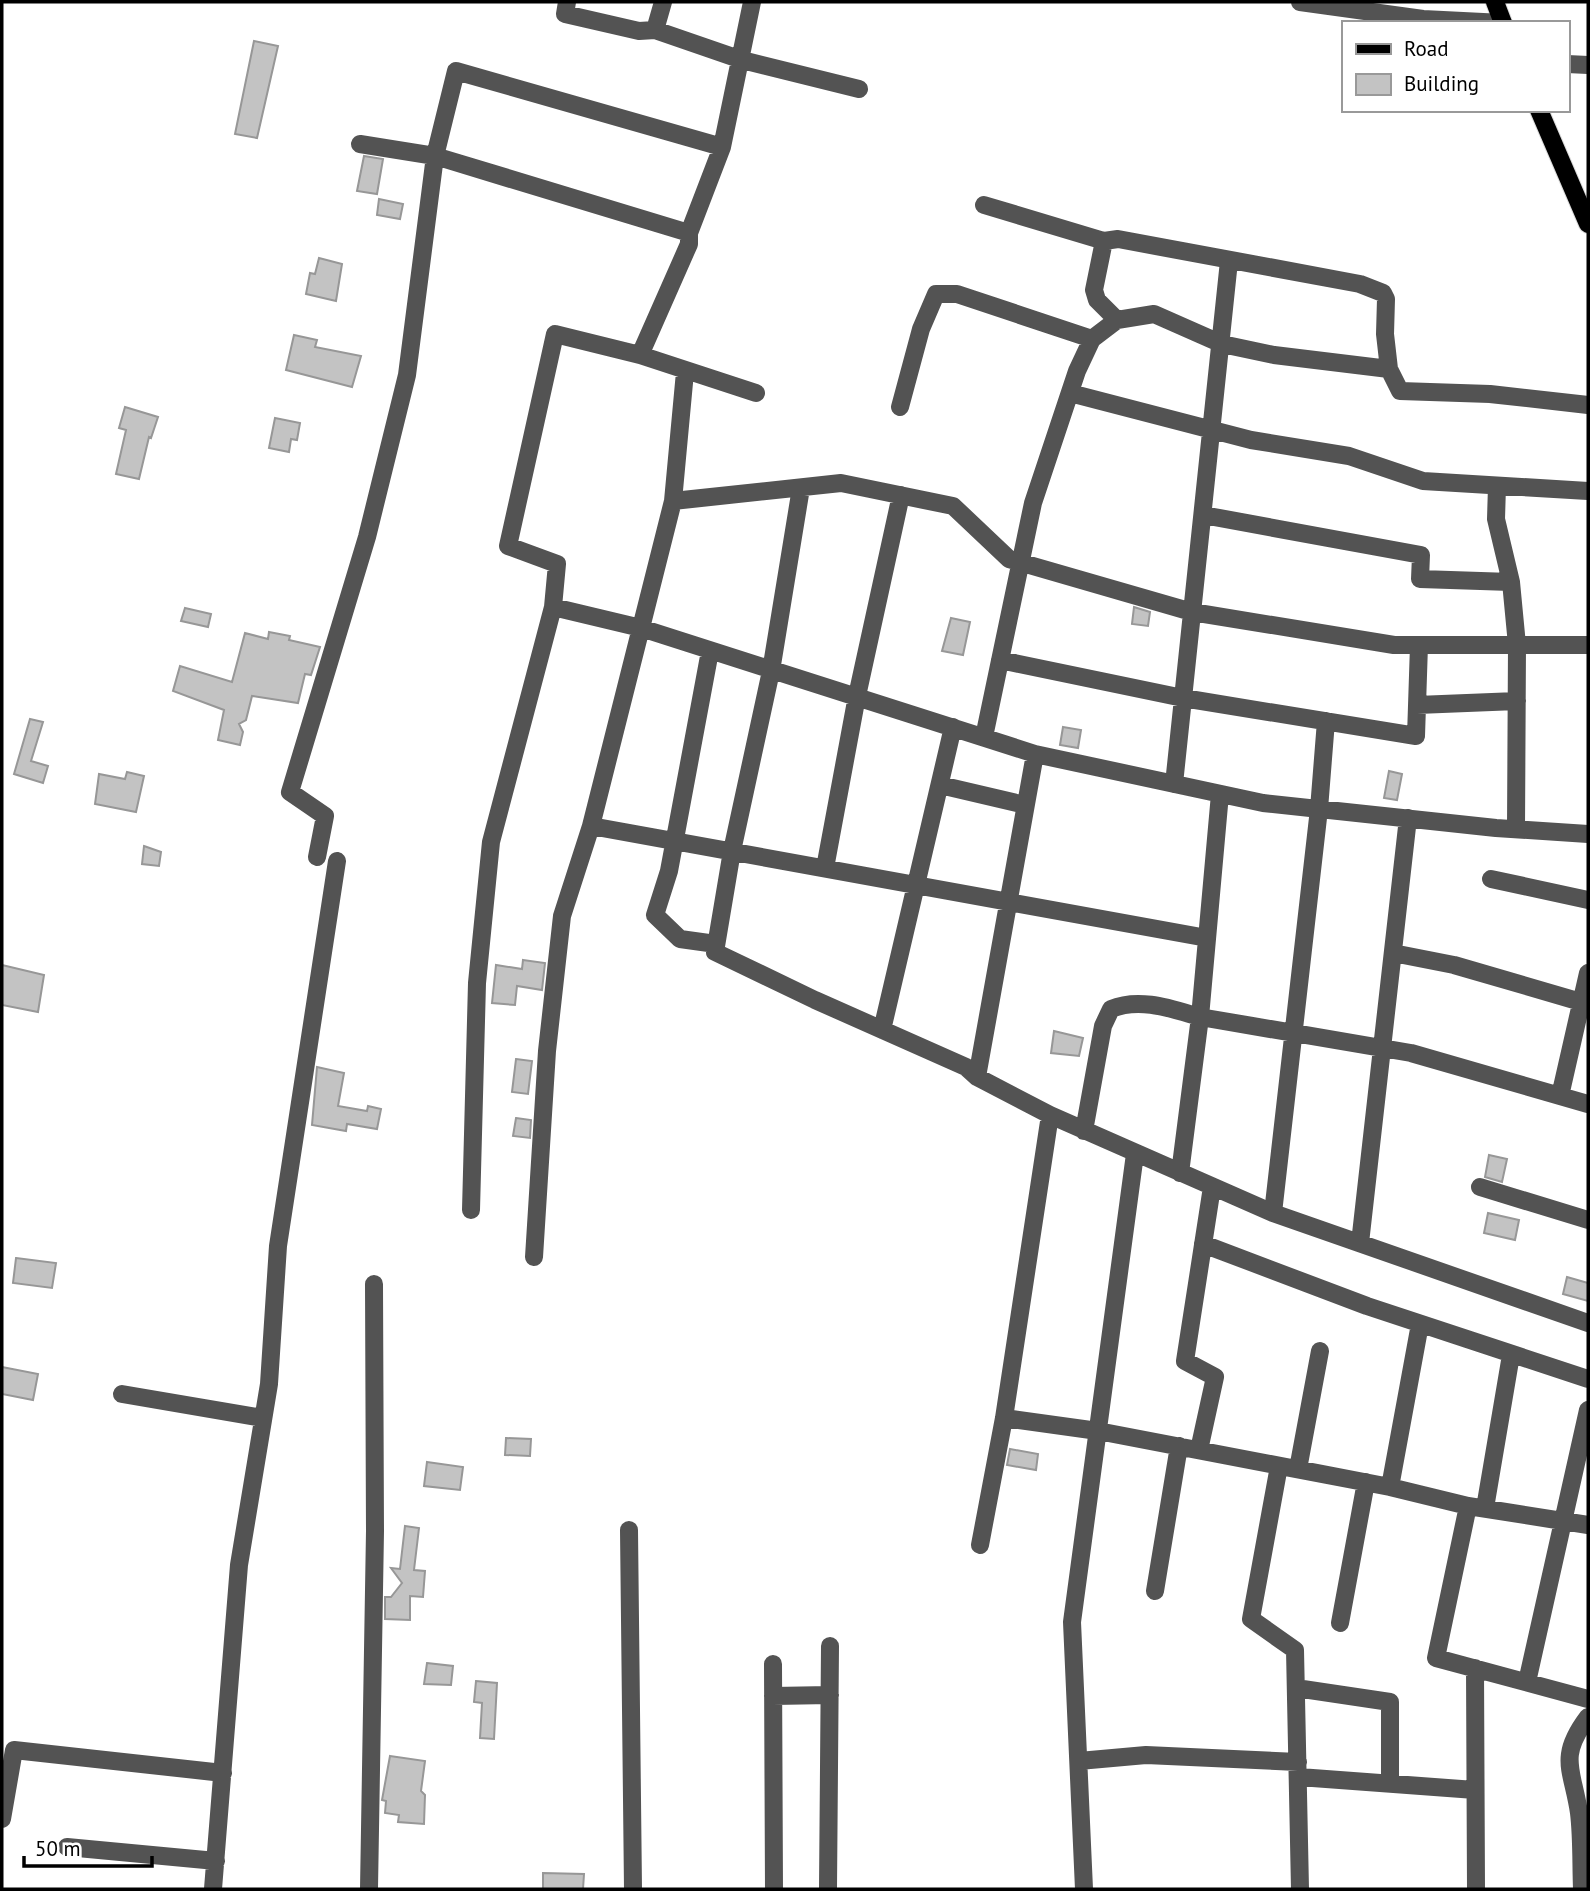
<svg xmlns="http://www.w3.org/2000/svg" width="1590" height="1891" font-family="'PT Sans',sans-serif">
	<rect width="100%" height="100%" fill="#fff"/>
	<!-- building -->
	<path fill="#c3c3c3" stroke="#979797" stroke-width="2" d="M254 41 278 46 257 138 235 134Z
		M364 156 383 159 377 194 357 191Z
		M379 199 403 204 400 219 377 215Z
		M319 258 342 264 336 301 306 294 310 273 315 274Z
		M294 335 317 340 315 347 361 356 352 387 286 370Z
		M125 407 158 417 151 438 149 437 139 479 116 474 126 430 119 428Z
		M275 418 300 423 297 440 291 439 289 452 269 448Z
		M1134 607 1150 612 1148 626 1132 624Z
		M185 608 211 614 208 627 181 621Z
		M951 618 970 622 963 655 942 651Z
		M269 632 290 636 289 640 320 647 311 675 305 674 298 703 252 696 246 720 239 724 243 732 240 745 218 740 224 710 173 691 180 666 232 682 245 633 268 639Z
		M30 719 43 722 31 761 48 766 43 783 14 774Z
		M1063 727 1081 730 1078 748 1060 745Z
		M1389 771 1402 774 1397 800 1384 798Z
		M127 772 144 776 136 812 95 804 99 774 125 779Z
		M144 846 161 852 159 866 142 864Z
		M523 960 545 963 542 990 517 986 515 1005 492 1003 496 965 522 969Z
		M2 965 44 975 38 1012 2 1005Z
		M1054 1031 1083 1038 1079 1056 1051 1053Z
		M516 1059 532 1061 528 1094 512 1092Z
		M317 1067 344 1073 338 1106 367 1111 368 1106 381 1109 377 1129 347 1124 346 1131 312 1125Z
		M516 1118 531 1120 530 1138 513 1136Z
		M1489 1155 1507 1159 1502 1182 1485 1177Z
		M1488 1213 1519 1220 1515 1240 1484 1233Z
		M16 1258 56 1263 52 1288 13 1283Z
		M1567 1277 1588 1283V1301L1563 1294Z
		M2 1367 38 1374 33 1400 2 1394Z
		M506 1438 531 1439 530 1456 505 1455Z
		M1010 1449 1038 1454 1036 1470 1007 1465Z
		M427 1462 463 1467 460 1490 424 1486Z
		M405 1526 419 1528 414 1570 425 1571 423 1597 410 1596V1620L385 1619V1597H391L402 1583 391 1568 400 1569Z
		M427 1663 453 1666 451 1685 424 1684Z
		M476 1681 497 1683 494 1739 480 1738 482 1703 474 1702Z
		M390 1756 425 1761 421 1791 425 1795 424 1824 398 1822 399 1815 385 1813 386 1801 382 1800Z
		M543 1873 584 1874 583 1889H543Z"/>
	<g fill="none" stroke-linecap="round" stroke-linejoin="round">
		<defs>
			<path id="major" d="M1495 2 1503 23
				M1539 110 1588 224"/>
		</defs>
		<!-- major casing -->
		<use href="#major" stroke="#dbdbdb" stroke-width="20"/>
		<!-- minor -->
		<path stroke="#535353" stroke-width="18" d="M567 2 565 14 639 31 655 30 742 60 859 89
			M1300 2 1423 19 1503 23
			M655 30 663 2
			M1567 64 1588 65
			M360 144 435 156 689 233
			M984 205 1104 241 1118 239 1360 284 1383 293 1386 299 1385 334 1389 369
			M1104 241 1094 290 1097 300 1117 320
			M640 355 689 244V233L722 147 752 2
			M1070 393 1251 440 1349 456 1423 481 1588 491
			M900 407 921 329 936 294H957L1092 339
			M1497 486 1496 519 1511 582
			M801 488 771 671 732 851 715 952 815 1000 966 1067 977 1077 1050 1115
			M673 501 685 372
			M1203 515 1421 555 1420 579 1511 582 1517 645 1516 829
			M553 607 557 564 508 546 555 334 640 355 756 393
			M710 651 669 871 655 915 680 939 716 944
			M1000 660 1183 698 1416 736 1419 645
			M1417 705 1517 701
			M984 737 1033 503 1077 371 1092 339 1117 320 1154 314 1222 344 1274 355 1389 369 1400 391 1490 394 1588 405
			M1174 784 1229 261
			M940 785 1025 805
			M1220 794 1200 1017 1411 1053 1588 1104
			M591 826 1207 938
			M317 857 325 816 290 792 367 537 407 375 435 156 456 71 722 147
			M825 868 857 696 901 495
			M1491 879 1588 900
			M1393 953 1454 965 1588 1004
			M882 1030 953 727
			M977 1077 1035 754
			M1560 1096 1588 973
			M1084 1131 1103 1026 1111 1009C1140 997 1172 1009 1200 1017L1180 1173
			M1480 1187 1588 1220
			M471 1210 477 983 491 842 553 607 641 628 1035 754 1263 803 1496 828 1588 834
			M1273 1213 1319 809 1326 721
			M1360 1243 1408 818
			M1203 1244 1367 1306 1588 1379
			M534 1257 547 1051 562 916 591 826 673 501 841 483 953 506 1009 559 1192 612 1394 645H1588
			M122 1394 263 1418
			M1004 1418 1098 1431 1390 1487 1468 1506 1588 1525
			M1199 1450 1215 1377 1185 1361 1212 1187
			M1279 1466 1251 1619 1295 1650 1300 1889
			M1298 1469 1320 1351
			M1390 1487 1420 1324
			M1468 1506 1436 1658 1588 1699
			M1485 1508 1511 1355
			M629 1530 633 1889
			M980 1545 1004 1418 1050 1115 1273 1213 1588 1323
			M1155 1591 1179 1446
			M1340 1623 1366 1482
			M773 1664 774 1889
			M1475 1668 1476 1889
			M1527 1682 1588 1410
			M1296 1688 1390 1702V1784
			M773 1696 830 1695
			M1079 1761 1146 1755 1298 1762
			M1299 1777 1475 1790
			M2 1819 14 1750 223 1773
			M67 1847 216 1861
			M213 1889 239 1565 269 1384 278 1246 337 861
			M369 1889 375 1531 374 1284
			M828 1889 830 1646
			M1084 1889 1072 1622 1135 1154
			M1582 1889C1581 1864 1582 1838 1579 1813 1573 1770 1557 1758 1588 1717"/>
		<!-- major -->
		<use href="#major" stroke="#000" stroke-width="18"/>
	</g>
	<!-- border -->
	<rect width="1590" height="1891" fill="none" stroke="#000000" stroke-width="7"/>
	<!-- legend -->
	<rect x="1342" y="21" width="228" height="91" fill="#ffffff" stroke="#999999" stroke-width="2"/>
	<rect x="1356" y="44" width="35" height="10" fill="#000000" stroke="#999999" stroke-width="2"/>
	<text x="1404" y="56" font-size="21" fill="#000000">Road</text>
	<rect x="1356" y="74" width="35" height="21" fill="#c3c3c3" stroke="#999999" stroke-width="2"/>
	<text x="1404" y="91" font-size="21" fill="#000000">Building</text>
	<!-- scale -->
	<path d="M24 1856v10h128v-10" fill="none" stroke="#000000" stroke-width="3.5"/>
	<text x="35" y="1856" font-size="21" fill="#000000" stroke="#ffffff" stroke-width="5" paint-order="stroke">50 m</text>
</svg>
